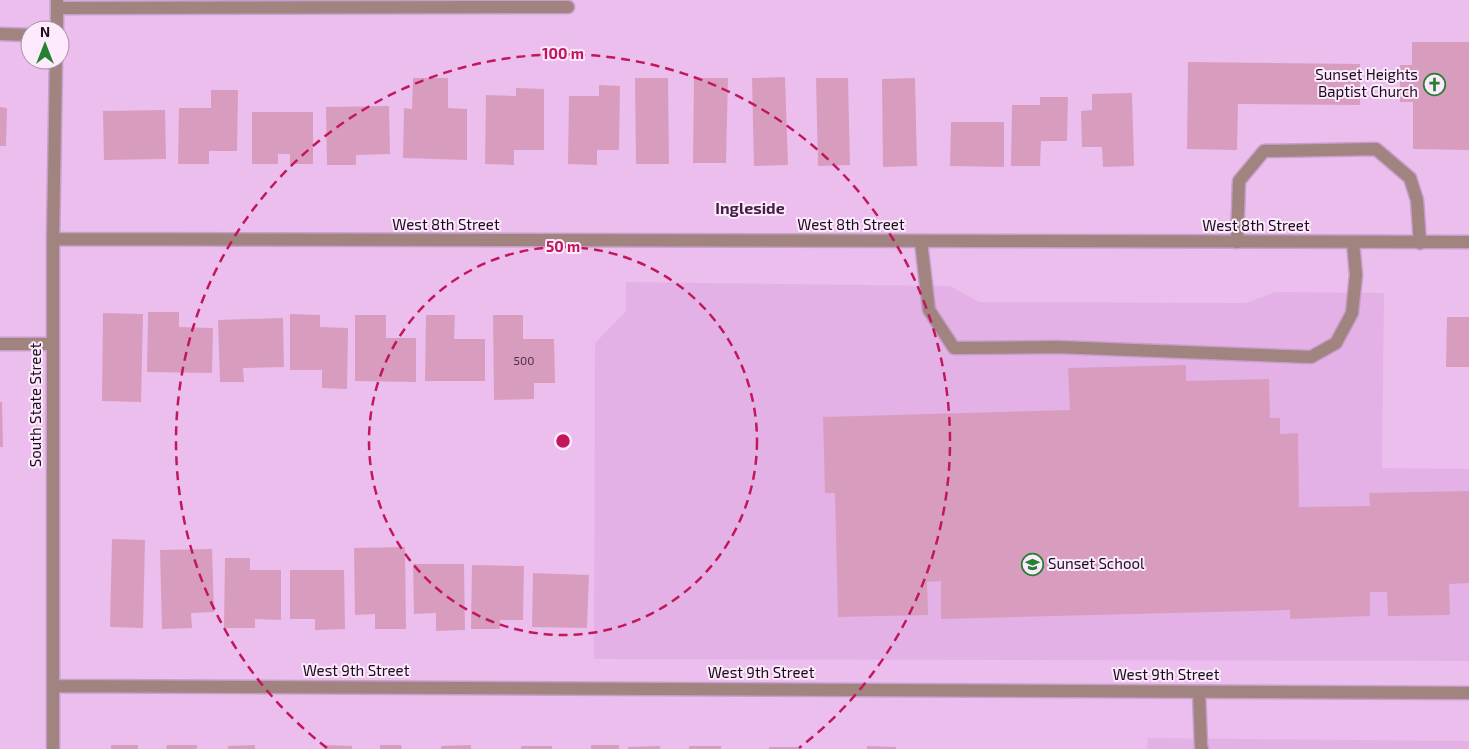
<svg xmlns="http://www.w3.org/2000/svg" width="1469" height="749" font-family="'Exo 2',sans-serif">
	<rect width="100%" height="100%" fill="#ecbeee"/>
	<!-- built -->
	<path fill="#e4b1e6" d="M626 282 950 286 979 302 1246 303 1275 292 1384 293 1382 468 1469 469V661L594 659 595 343 626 311Z
		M1148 738 1469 741V749H1147Z"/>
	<!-- building -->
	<path fill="#d89dbe" d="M1412 42H1469V150L1413 149V102H1400V65H1412Z
		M1188 62 1360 64V105L1238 104 1237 150 1187 149Z
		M785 77 788 165 754 166 752 78Z
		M413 78H448V108L467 109V160L403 158 404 108 412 109Z
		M635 78H668L669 164H636Z
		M694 78H728L726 163H693Z
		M816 78H848L850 165 818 166Z
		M915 78 917 166 883 167 882 79Z
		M599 85 620 86 619 150H597V165L568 164 569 96H599Z
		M516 88 544 89V150H514V165L485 164 486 95 516 96Z
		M211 90H238L237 151H209V164H178L179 108H211Z
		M1132 93 1134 166 1103 167 1102 147H1082L1081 111 1092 110V94Z
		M1040 97H1068L1067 141H1041L1040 166H1011L1012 105H1040Z
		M389 106 390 154 356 155V165H327L326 107Z
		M0 107 7 108 6 146H0Z
		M165 110 166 159 104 160 103 111Z
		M252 112H313V164H290V154H278V164H252Z
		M951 122H1004V167L950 166Z
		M148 312H179V327L213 328 212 373 147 372Z
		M103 313 143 314 141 402 102 401Z
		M290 314 320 315V327L348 328 347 389 322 388V370H290Z
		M355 315H386V338H416V382L355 381Z
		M426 315H455L454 339H485V381H425Z
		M493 315H523V339H554L555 383H534V399L494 400Z
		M1447 317H1469V367H1446Z
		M283 318 284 367 243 368 244 382H220L218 320Z
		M1186 365V381L1269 379 1270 418H1280V434L1298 433 1299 507 1370 506 1369 493 1469 491V583L1449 584 1450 615 1388 616 1387 592H1370V616L1290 619V610L941 619V581L927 582 928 615 838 617 835 493H825L823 417 1070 410 1068 368Z
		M0 402H2L3 447H0Z
		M112 539 145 540 143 628 110 627Z
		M405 547 406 629H375V614L355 615 354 548Z
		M212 549 214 612 191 613 192 628 162 629 160 550Z
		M225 558H250V570H281V620L255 619V628H224Z
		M413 564H464L465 630 436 631V613L414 614Z
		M472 565 524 566 523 620H500V629H471Z
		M290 570H344L345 629 315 630V619H290Z
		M533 573 589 575 587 628 532 627Z
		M111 745H138V749H111Z
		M167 745H197V749H166Z
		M255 745V749H228V746Z
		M324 745 352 746V749H324Z
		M380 745H401L402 749H380Z
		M471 745V749H441V746Z
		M591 745H619V749H591Z
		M521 746H552V749H521Z
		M660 746V749H628V747Z
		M689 746H721V749H689Z
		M867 746 896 747V749H867Z
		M769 747H799V749H769Z"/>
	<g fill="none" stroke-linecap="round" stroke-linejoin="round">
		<defs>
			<path id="service" d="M57 8 568 7
				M921 242 929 310 954 348 1057 347 1311 357 1336 343 1352 313 1356 275 1353 242
				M1237 242 1239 181 1264 151 1376 149 1410 178 1417 200 1420 243
				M1199 692 1201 747 1202 749"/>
			<path id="minor" d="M57 30V0
				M0 34 30 35
				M53 239 1469 242
				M0 344H52
				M54 686 1469 693
				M53 749V239L56 60"/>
		</defs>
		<!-- service casing -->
		<use href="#service" stroke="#c69ec8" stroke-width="15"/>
		<!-- minor casing -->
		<use href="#minor" stroke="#c69ec8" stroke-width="15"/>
		<!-- service -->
		<use href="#service" stroke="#a18380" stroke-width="12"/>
		<!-- minor -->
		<use href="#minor" stroke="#a18380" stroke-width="12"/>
	</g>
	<!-- distance rings -->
	<g fill="none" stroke="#c2185b" stroke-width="2.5" stroke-dasharray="9 6">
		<circle cx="563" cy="441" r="194"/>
		<path d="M327 748A387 387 0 1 1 799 748"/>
	</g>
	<!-- icons -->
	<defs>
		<symbol id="church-ring" viewBox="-11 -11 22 22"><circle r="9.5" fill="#fdeafd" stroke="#258131" stroke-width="1.5"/><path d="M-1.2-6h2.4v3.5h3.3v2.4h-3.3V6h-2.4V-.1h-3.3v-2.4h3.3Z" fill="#258131"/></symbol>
		<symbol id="school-ring" viewBox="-11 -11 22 22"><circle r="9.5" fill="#fdeafd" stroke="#258131" stroke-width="1.5"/><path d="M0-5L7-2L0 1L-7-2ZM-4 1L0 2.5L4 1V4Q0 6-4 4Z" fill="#258131"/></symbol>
	</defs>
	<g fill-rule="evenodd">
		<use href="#church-ring" x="1422" y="72" width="25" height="25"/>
		<use href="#school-ring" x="1020" y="552" width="25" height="25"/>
	</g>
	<g text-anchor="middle" stroke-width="4" stroke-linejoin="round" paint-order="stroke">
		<!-- number labels -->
		<g font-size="12" fill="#4a3044">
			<text x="524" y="365">500</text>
		</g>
		<!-- poi labels -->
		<g font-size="15" fill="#1b0b1c" stroke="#fdeafd" text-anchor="end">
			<text x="1418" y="80">Sunset Heights<tspan x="1418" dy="17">Baptist Church</tspan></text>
			<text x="1048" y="569" text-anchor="start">Sunset School</text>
		</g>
		<!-- street labels -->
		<g font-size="15" fill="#1b0b1c" stroke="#fdeafd">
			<text x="446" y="230">West 8th Street</text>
			<text x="851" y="230">West 8th Street</text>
			<text x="1256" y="231">West 8th Street</text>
			<text transform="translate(36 405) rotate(-90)" y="5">South State Street</text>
			<text x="356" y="676">West 9th Street</text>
			<text x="761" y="678">West 9th Street</text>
			<text x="1166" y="680">West 9th Street</text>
		</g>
		<!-- neighbourhood labels -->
		<g font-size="16" font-weight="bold" fill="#431e45" stroke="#fdeafd">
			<text x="750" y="214">Ingleside</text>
		</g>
	</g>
	<circle cx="563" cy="441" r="8" fill="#c2185b" stroke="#fdeafd" stroke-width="2.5"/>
	<g font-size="15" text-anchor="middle" font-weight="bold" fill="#c2185b" stroke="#fdeafd" stroke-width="4" stroke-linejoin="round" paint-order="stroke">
		<text x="563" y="59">100 m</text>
		<text x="563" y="252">50 m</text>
	</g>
	<!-- north arrow -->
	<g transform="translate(45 45)"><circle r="24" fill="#fdeafd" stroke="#a391a3"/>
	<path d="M0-4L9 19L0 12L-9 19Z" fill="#258131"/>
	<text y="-8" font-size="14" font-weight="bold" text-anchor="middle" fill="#1b0b1c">N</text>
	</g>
</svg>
